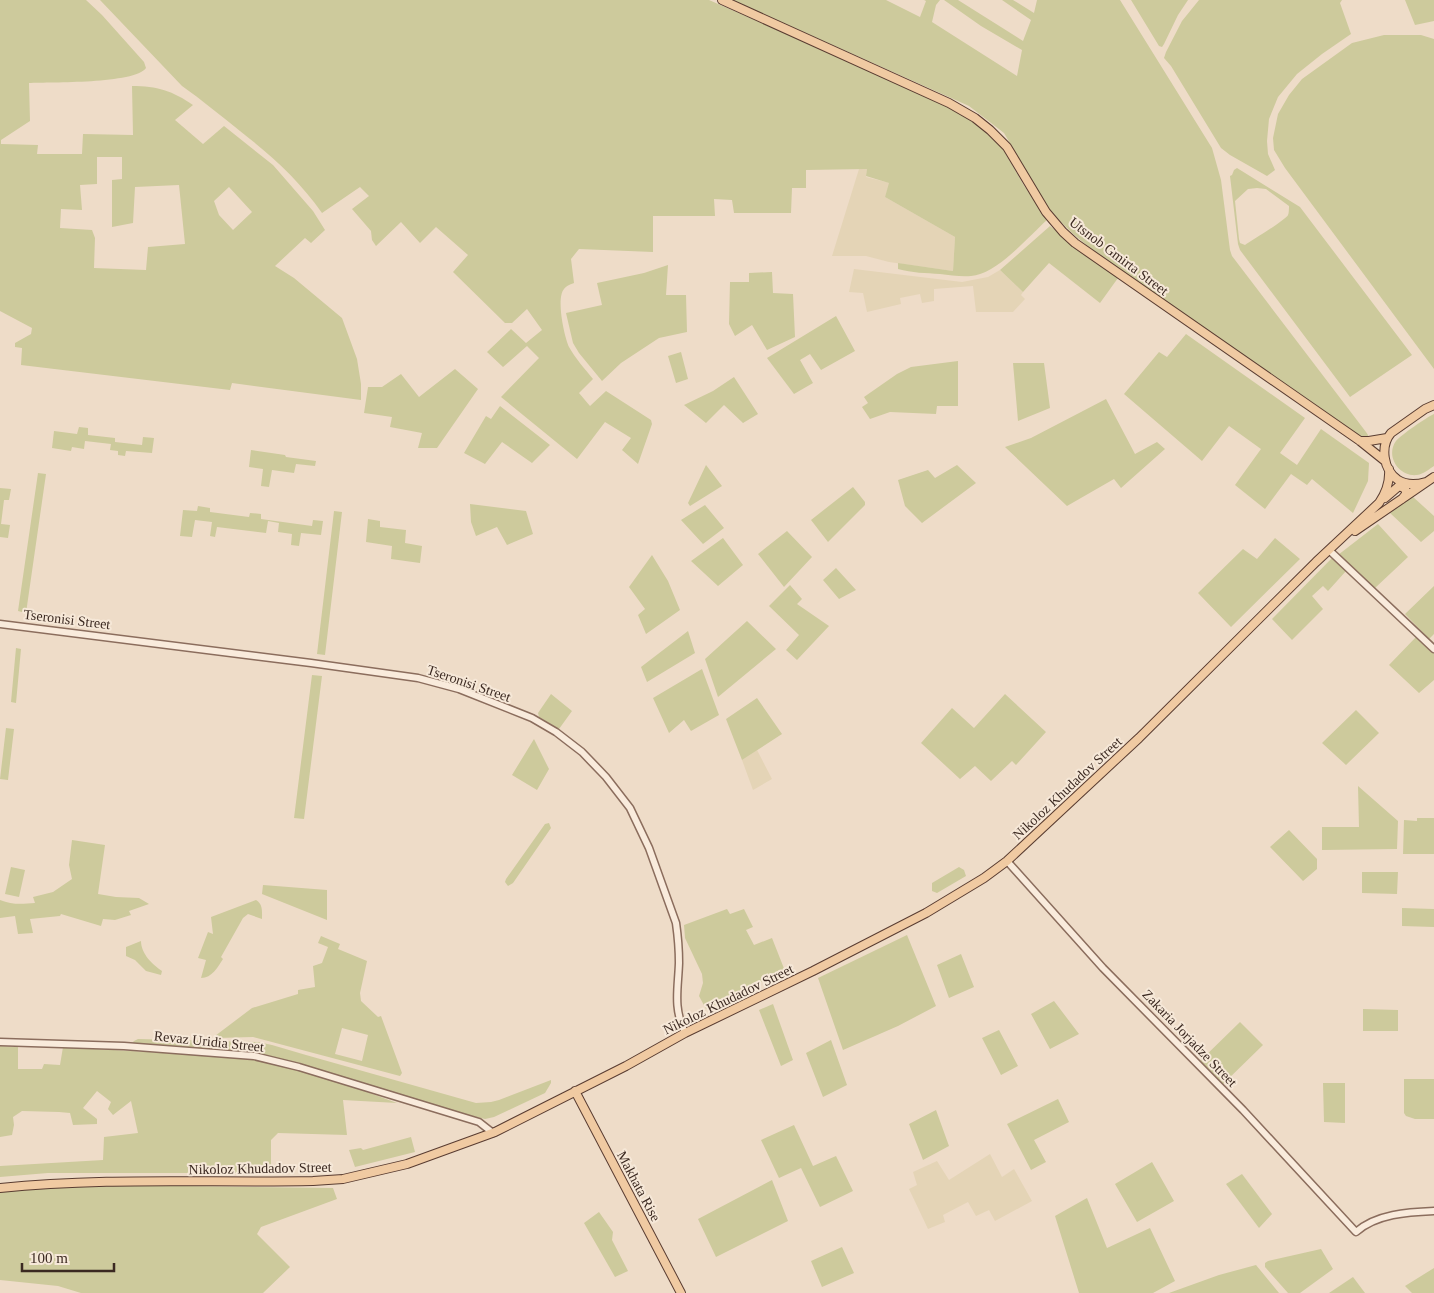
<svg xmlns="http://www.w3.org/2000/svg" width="1434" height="1293" font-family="'Times New Roman',serif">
	<rect width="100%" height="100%" fill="#eedcc8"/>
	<!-- farmland -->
	<path fill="#e4d4b6" d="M859 169H867L866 177 890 183 885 197 955 237 953 271 889 262 866 256H832Z
		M854 269 962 282 988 277 1000 270 1023 292 1021 295 1025 299 1013 312H976L973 286 934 289V301L922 303 920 294 900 298 901 304 867 312 863 293 849 292Z
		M757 750 772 779 753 790 742 760Z
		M990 1154 1002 1177 1014 1169 1032 1201 995 1221 989 1210 976 1216 968 1202 943 1215 945 1222 928 1229 909 1189 917 1185 913 1172 937 1161 949 1180Z"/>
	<!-- green -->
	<path fill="#cdca9c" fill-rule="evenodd" d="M0 0H86L102 15 144 62 146 68C135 84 50 82 29 83L30 121 1 140V144L38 145 37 154H82L83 134 133 135 132 86C157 86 173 91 193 105L175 120 203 144 224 126 273 165 313 211 325 230 311 243 305 238 275 266 294 278 342 318 357 359 361 384V400L232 383 230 390 21 365 22 348 15 347V343L31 334 32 328 0 311ZM97 157H122V179L112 180V227L133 223 135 187 179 185 185 244 148 247 146 270 94 268 95 238 92 230 60 228 61 209 82 210 80 185 97 184ZM229 187 252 212 233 230 219 215 214 201Z
		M100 0H709L933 98 967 117 980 127 1003 149 1023 184 1047 220C1027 238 997 274 971 276 961 277 950 275 940 274 926 273 912 273 898 269V263L953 271 955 237 885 197 889 183 866 176 867 169 806 170V188H792L791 213H734L732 200 714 199 715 216H653V252L579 249 571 259 574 283C571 284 566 286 564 289 556 298 564 336 569 347 575 358 585 369 593 379L579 393 590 406 606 391 651 420 652 424 638 464 622 450 631 438 605 422 577 459 501 397 539 358 527 346 503 367 487 352 511 329 526 343 542 330 527 309 512 323H505L453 272 468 255 436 227 420 243 401 222 376 246 372 240 371 231 352 209 369 196 360 187 322 213C299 180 272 156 240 131 221 116 202 100 182 86Z
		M732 0H886L920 17 926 1 924 0H940L936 5 932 22 1017 76 1022 50 981 26 944 0H958L1023 41 1031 20 1002 0H1013L1034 13 1037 0H1120L1212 148 1221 180 1230 250 1232 256 1366 432 1368 435V437H1361L1090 248 1072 233 1050 211 1004 133 969 106Z
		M1131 0H1188L1178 15 1164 44 1162 47 1159 46Z
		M1199 0H1342L1340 3 1351 34 1322 54 1297 74 1278 97 1269 119 1267 141 1268 154 1275 170 1267 176 1230 155 1221 148 1171 66 1164 58 1166 52 1182 21Z
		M1405 0H1434V21L1415 25Z
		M1384 35H1421L1434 39V369L1285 168 1274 150 1273 138 1278 114 1289 95 1302 79 1352 43Z
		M1237 168 1300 207 1412 355 1350 397 1240 250 1238 244 1230 176 1232 175 1234 170ZM1257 188 1266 189 1289 206C1289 207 1289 214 1288 215 1287 219 1251 241 1245 245L1240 243 1239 239 1235 201 1248 189Z
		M1050 226 1118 278 1100 303 1049 263 1023 292 1000 270Z
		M668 265 666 295H686L687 332 659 338 621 363 602 381 579 353 573 343 566 313 602 305 597 283 644 273Z
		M772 272 773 293 793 294 795 337 767 350 752 325 735 336 729 324 730 282H749V273Z
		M836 316 855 351 821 370 810 354 800 360 813 383 794 394 767 358Z
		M1186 334 1305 418 1280 453 1297 465 1321 429 1369 463 1368 481 1353 513 1312 479 1307 485 1291 474 1265 509 1235 485 1261 449 1229 426 1202 461 1124 394 1159 352 1167 357Z
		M681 352 688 379 676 383 668 356Z
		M958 361V406H937L936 414 890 412 870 419 862 407 868 403 864 397 897 374 911 367Z
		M1013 363H1044L1050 408 1018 421Z
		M455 369 478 389 437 448H418L422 433 390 427 392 417 364 413 368 387H382L401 374 419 397Z
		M734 377 758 414 743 423 724 405 706 423 684 405 713 391Z
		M1106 399 1135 454 1157 442 1165 449 1121 488 1114 479 1067 506 1005 447 1031 438Z
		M500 406 550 445 532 463 502 442 485 464 464 453 486 416 491 419Z
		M1434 414V466C1429 469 1424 474 1417 475 1399 477 1385 456 1396 441 1401 435 1427 417 1434 414Z
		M79 427 88 428V435L115 438V442L142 445 143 437 154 438 152 453 126 451 125 456 118 455V451L110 450 111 444 85 441 84 449 72 447 71 451 52 448 54 431 77 434Z
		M251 450 285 455 286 457 316 461 315 466 296 464 294 473 272 470 269 487 261 486 263 469 249 467Z
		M706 465 722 486 690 506 688 503Z
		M957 465 976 483 922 523 905 506 898 480 928 470 935 478Z
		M38 473 46 474 26 613 18 611Z
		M853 487 865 502V505L828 542 811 520Z
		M0 488 11 489 9 500H4L1 524 10 525 8 538 0 537Z
		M1412 496 1434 516V531L1421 542 1390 513Z
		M470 504 526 511 533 534 507 545 497 527 476 536 471 522Z
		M705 505 724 528 703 544 681 520Z
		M198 506 210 508V512L249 517 250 513 261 514V519L312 526 313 520 323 521 321 535 301 533 299 546 291 545 292 534 278 532 279 523 268 521 266 533 217 527 215 537 210 536 212 522 195 520 192 537 180 536 183 510 197 511Z
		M334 511 342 512 325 655 317 654Z
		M368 519 380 521V527L406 530 405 543 422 546 420 563 391 559 392 546 366 542Z
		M1378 524 1408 557 1375 588 1338 555Z
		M787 531 812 557 784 587 758 554Z
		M723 538 743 565 718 586 691 561Z
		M1275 538 1300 559 1231 627 1198 593 1243 549 1257 559Z
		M652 555 668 581 680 610 646 634 638 615 645 609 629 587Z
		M1333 557 1346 571 1328 591 1323 586 1312 596 1323 609 1292 640 1272 619Z
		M836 568 856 590 839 599 823 580Z
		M790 585 802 599 797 604 829 626 797 660 786 650 799 635 769 606Z
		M1434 586V634L1429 639 1405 614Z
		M747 621 776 649 718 697 705 659Z
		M688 631 695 653 647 682 641 667Z
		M1417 636 1434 652V680L1419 693 1389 665Z
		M16 648 21 649 16 703 11 702Z
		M702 669 719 715 691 731 684 720 669 733 653 698Z
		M312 675 322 676 304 819 294 818Z
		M551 694 572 711 559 729 539 717 538 713Z
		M1005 694 1046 732 1016 765 1012 761 991 781 975 766 960 779 921 743 952 708 974 728Z
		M757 698 782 734 742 760 726 719Z
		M1356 710 1379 733 1346 765 1322 743Z
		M6 728 14 729 8 780 0 779Z
		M534 739 549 769 537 790 512 775Z
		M1358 786 1398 821 1397 849 1322 850V827H1359Z
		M1417 818H1434V854H1403L1404 820 1417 821Z
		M549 823 551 828 513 883 508 886 505 882 506 879 545 824Z
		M1289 830 1317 859V869L1303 881 1270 847Z
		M72 840 105 845 98 894 116 897 139 898 149 904 129 911 131 915 115 920 103 919 101 926 61 914 60 916 30 919 33 933 18 934 15 916 0 918V900C12 905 22 904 35 903L33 897 53 892 72 879 69 865Z
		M11 867 25 870 19 897 5 894Z
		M959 867 964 870 966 876 937 893 932 891V883Z
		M1362 872H1398L1397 894 1362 893Z
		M263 885 327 890V920L262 894Z
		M256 900C263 904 262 911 262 919L248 914 243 918 221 957 223 959C218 967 212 978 201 978L206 960 198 958 208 932 213 934 211 917Z
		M1402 908 1434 909V927L1402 926Z
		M727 909 730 914 744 909 753 927 746 930 754 945 772 938 785 971 706 1009 699 996 703 983 702 974 685 938 684 925Z
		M907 935 936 1006 898 1026 843 1050 818 978Z
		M321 936 340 944 338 949 367 961 360 993 361 1001 378 1017 381 1016 402 1073 400 1076 253 1037 216 1038 215 1036 252 1008 298 994V990L315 987 313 966 322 963 328 947 318 943ZM342 1028 368 1035 362 1061 335 1054Z
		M141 941C141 954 153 965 162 971L161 975 146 971 135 960 126 956V947Z
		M961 954 974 987 949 998 937 965Z
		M1054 1001 1079 1034 1050 1049 1031 1014Z
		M773 1004 793 1060 781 1066 759 1010Z
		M1363 1009 1398 1010V1031H1363Z
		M1240 1022 1263 1045 1222 1085 1199 1062Z
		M999 1030 1018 1066 1001 1075 982 1038Z
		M138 1039 258 1042 272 1045 306 1055 476 1103 491 1102 499 1100 551 1080V1083L545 1093 494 1117 485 1119 448 1110 254 1053 132 1043 134 1041Z
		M831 1040 847 1085 823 1097 806 1053Z
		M0 1046 18 1047V1069H42L44 1064 60 1065 63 1047 249 1058 329 1078 397 1103 343 1100 347 1135 278 1133 271 1140V1173H48L0 1177V1166L103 1160 104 1137 138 1133 131 1101 113 1115 108 1109 111 1102 97 1091 83 1108 97 1119V1124L73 1125 70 1113 59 1112 22 1111 13 1117 14 1125 12 1135 0 1137Z
		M1404 1079H1434V1119H1415L1406 1116 1404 1113Z
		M1323 1083H1345V1123L1324 1122Z
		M1058 1099 1069 1122 1034 1140 1046 1162 1031 1170 1007 1124Z
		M936 1110 949 1146 923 1160 909 1124Z
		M794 1125 813 1166 836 1156 853 1191 820 1207 801 1168 779 1178 761 1140Z
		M411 1137 415 1152 355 1167 349 1150 361 1148 363 1150Z
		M1152 1162 1174 1201 1137 1222 1115 1184Z
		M1242 1174 1272 1214 1259 1228 1226 1184Z
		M772 1180 788 1221 716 1257 698 1219Z
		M37 1184 333 1188 337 1199 261 1227 257 1234 290 1267 263 1293H81L58 1286 0 1280V1190Z
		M1087 1198 1107 1248 1150 1228 1175 1281 1153 1293H1079L1055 1216Z
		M599 1212 613 1232 612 1240 628 1271 615 1277 584 1223Z
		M842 1247 854 1273 822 1287 811 1261Z
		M1321 1249 1333 1269 1300 1293H1288L1265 1267V1263L1268 1261Z
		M1256 1265 1279 1293H1169L1219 1275Z
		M1434 1268V1293H1412L1405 1286Z
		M1353 1277 1365 1293H1329Z"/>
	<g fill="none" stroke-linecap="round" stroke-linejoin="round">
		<defs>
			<path id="minor" d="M1330 551 1434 649
				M0 624 311 663 418 678 459 689 532 718 556 732 582 752 606 777 630 808 649 848 676 923C678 937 679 950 679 963 678 990 673 1007 685 1033
				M1007 861 1103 968 1243 1110 1356 1232C1376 1214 1408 1212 1434 1211
				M0 1042 124 1046 254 1056 299 1067 479 1122 493 1133"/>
			<path id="major" d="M722 0 949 103 975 118 990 130 1007 147 1046 212 1063 232 1075 243 1360 441 1385 461
				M1360 441H1369L1387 438
				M1426 482C1416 485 1406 485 1398 480 1383 470 1380 446 1391 433L1425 409 1434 405
				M1385 498 1399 486 1404 488 1406 491V494L1402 499
				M1355 531 1434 477
				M575 1091 681 1293
				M0 1188C104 1177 209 1183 313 1181L343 1179 407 1164 495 1132 626 1066 685 1033 813 971 926 913 984 878 1007 861 1139 738 1316 562 1379 503C1386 493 1390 482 1389 469"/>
		</defs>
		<!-- minor casing -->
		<use href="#minor" stroke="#8b6d5d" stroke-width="9"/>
		<!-- major casing -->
		<use href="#major" stroke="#593c31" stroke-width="10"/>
		<!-- minor -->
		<use href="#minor" stroke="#f9ebdc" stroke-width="6"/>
		<!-- major -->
		<use href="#major" stroke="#f0caa2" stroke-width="8"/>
	</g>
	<g text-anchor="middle" stroke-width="4" stroke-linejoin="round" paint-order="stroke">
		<!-- street labels -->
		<g font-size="14" fill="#3b2921" stroke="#f6e8d8">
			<text transform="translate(1119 256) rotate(37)" y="5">Utsnob Gmirta Street</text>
			<text transform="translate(67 619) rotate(7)" y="5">Tseronisi Street</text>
			<text transform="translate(469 683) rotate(19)" y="5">Tseronisi Street</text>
			<text transform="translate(1067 788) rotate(-43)" y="5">Nikoloz Khudadov Street</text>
			<text transform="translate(728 999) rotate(-26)" y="5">Nikoloz Khudadov Street</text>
			<text transform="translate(1190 1038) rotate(46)" y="5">Zakaria Jorjadze Street</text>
			<text transform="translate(209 1041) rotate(6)" y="5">Revaz Uridia Street</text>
			<text transform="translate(260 1168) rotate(-1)" y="5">Nikoloz Khudadov Street</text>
			<text transform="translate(639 1186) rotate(62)" y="5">Makhata Rise</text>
		</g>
	</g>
	<!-- scale -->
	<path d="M22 1263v8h92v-8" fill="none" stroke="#3b2921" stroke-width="2.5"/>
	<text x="30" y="1263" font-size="15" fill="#3b2921" stroke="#f6e8d8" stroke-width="4" paint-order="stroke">100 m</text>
</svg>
